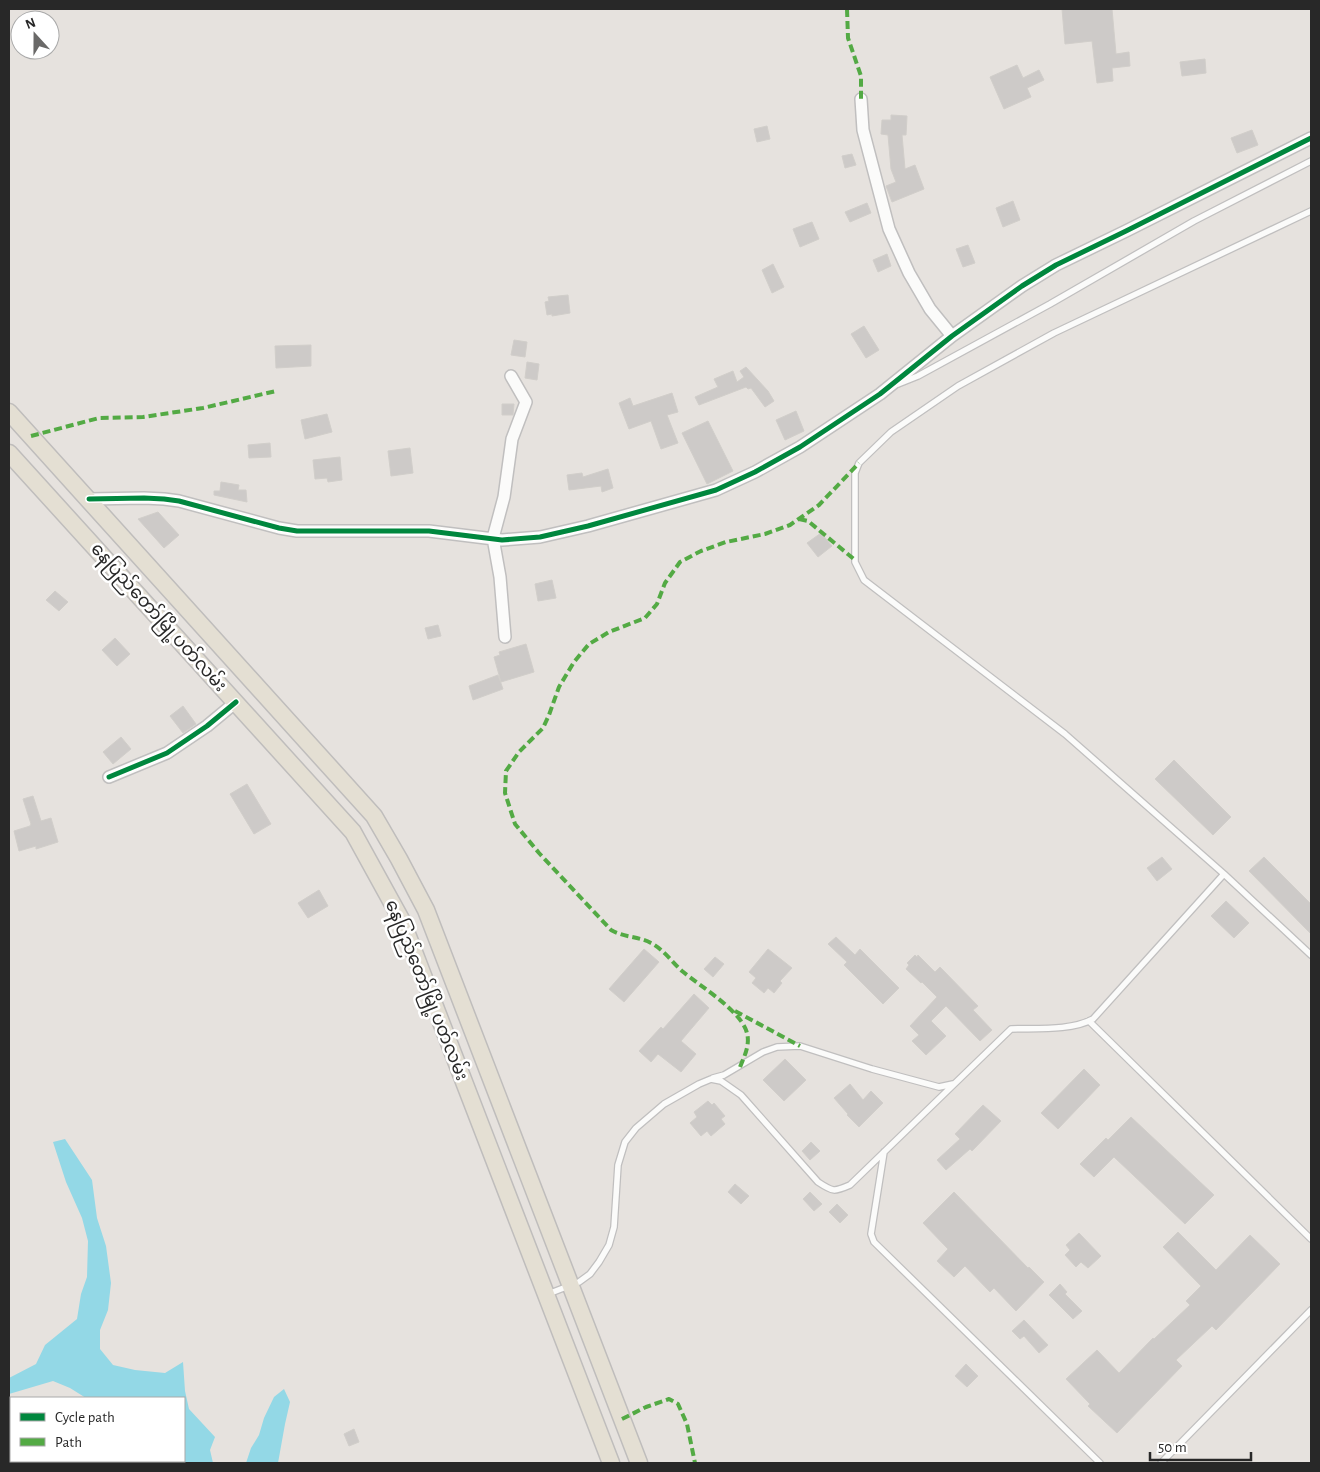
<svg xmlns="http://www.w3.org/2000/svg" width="1320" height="1472" font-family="'Alegreya Sans','Noto Sans Myanmar',sans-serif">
	<rect width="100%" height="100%" fill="#e6e2de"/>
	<!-- water -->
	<path fill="#93d8e6" d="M65 1139 92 1180 97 1218 106 1246 111 1283 108 1310 100 1330V1349L113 1365 135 1370 165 1373 183 1362 185 1391 189 1409 215 1437 210 1450 213 1463H152L153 1461H184V1398H86L70 1388 53 1381 9 1394V1378L36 1364 45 1345 77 1319 81 1294 87 1277 88 1241 82 1218 66 1182 53 1142Z
		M284 1389 290 1402 285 1424 278 1463H246L251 1448 259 1435 264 1418 274 1397Z"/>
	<!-- building -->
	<path fill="#cdcac8" stroke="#d1ceca" d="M1062 9H1112L1116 54 1129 52 1130 66 1112 68 1113 81 1097 83 1092 41 1065 44Z
		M1205 59 1206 73 1182 76 1180 62Z
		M1017 65 1023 78 1039 70 1044 80 1027 88 1031 97 1004 109 990 77Z
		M891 115 907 116 906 135H902L905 169 915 165 924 189 892 202 886 186 896 182 891 169 888 135 881 134 882 120H891Z
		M767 126 770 139 757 142 754 129Z
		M1252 130 1258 145 1237 153 1231 138Z
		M852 154 856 165 845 168 842 156Z
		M1013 201 1020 220 1003 227 996 208Z
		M867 203 871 213 850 222 845 212Z
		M812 222 819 239 800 247 793 229Z
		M968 245 975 263 963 267 956 249Z
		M887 254 891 266 878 272 873 260Z
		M773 264 784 287 772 293 762 270Z
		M568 295 570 313 552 316V314L547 315 545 302 549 301 548 297Z
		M864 326 879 350 866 358 851 334Z
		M514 340 527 342 525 357 511 355Z
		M311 345V366L276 368 275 346Z
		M527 362 539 364 537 380 525 378Z
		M746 367 768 391 774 401 765 407 751 388 748 389 746 387 699 405 695 397 718 387 714 379 733 371 737 382 744 377 740 371Z
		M672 393 678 412 667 415 678 443 661 449 651 421 629 429 619 403 630 398 633 406Z
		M502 404H514L513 415H502Z
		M796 411 804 431 785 440 776 420Z
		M327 414 332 432 305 439 301 420Z
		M708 421 733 471 707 484 682 433Z
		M270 443 271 457 249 458 248 445Z
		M410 448 413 473 391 476 388 451Z
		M340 457 342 480 328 482 327 478 315 479 313 460Z
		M608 469 613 488 602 492 601 486 569 490 567 475 582 473 583 477Z
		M221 482 239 485 238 490H246L247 502 214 495V491H220Z
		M158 512 179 535 164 548 138 519Z
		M821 533 832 546 818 557 807 543Z
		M552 580 556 598 538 601 535 584Z
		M55 591 68 602 59 611 46 600Z
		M438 625 441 636 428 639 425 628Z
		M115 638 130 654 117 666 102 650Z
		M526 644 534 672 501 682 494 657 500 655 499 652Z
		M498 675 503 689 473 700 469 686Z
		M183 706 196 724 183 733 170 716Z
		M121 737 131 749 113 764 103 752Z
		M1174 760 1231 817 1213 835 1155 779Z
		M247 784 271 824 254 834 230 794Z
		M33 796 41 821 51 818 58 842 36 849V846L19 851 14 831 30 826 31 824 23 799Z
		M1162 857 1172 869 1157 881 1147 868Z
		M1264 857 1311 904V934L1249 871Z
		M319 890 328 906 308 918 298 903Z
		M1226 901 1249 923 1234 938 1211 916Z
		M836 937 855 955 860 949 899 988 883 1004 844 965 847 962 828 944Z
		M644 949 659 962 624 1002 609 989Z
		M768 949 792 968 780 981 782 983 774 993 768 988 764 993 752 983 756 978 749 972Z
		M915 955 917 957 918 955 935 972 940 967 978 1006 973 1010 992 1030 980 1041 946 1006 931 1021 946 1036 926 1055 912 1041 919 1035 910 1026 937 997 922 982 921 983 906 969 909 965 907 963Z
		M715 957 724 964 713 977 704 969Z
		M694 994 709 1008 681 1041 696 1054 681 1072 658 1054 651 1062 639 1051 661 1027 663 1029Z
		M785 1059 806 1080 784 1101 763 1080Z
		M1084 1069 1100 1085 1058 1129 1041 1113Z
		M850 1084 863 1100 871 1091 883 1103 859 1127 847 1115 848 1114 834 1098Z
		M708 1101 712 1105 714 1103 725 1116 721 1119 725 1124 711 1136 707 1131 701 1136 690 1123 697 1117 694 1112Z
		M983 1105 1001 1121 972 1151 970 1149 946 1170 937 1160 960 1139 955 1134Z
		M1131 1117 1214 1195 1185 1224 1114 1157 1094 1177 1080 1164 1106 1138 1108 1140Z
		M811 1142 820 1151 810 1160 802 1151Z
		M735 1184 749 1196 741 1204 728 1192Z
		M810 1192 822 1204 814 1211 803 1199Z
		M954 1192 1028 1268 1029 1267 1044 1282 1016 1311 994 1288 990 1292 965 1266 954 1277 937 1261 948 1249 923 1223Z
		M837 1204 848 1215 840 1223 829 1212Z
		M1178 1232 1216 1270 1250 1235 1280 1264 1216 1330 1212 1326 1176 1360 1182 1366 1117 1433 1088 1406 1090 1404 1066 1379 1097 1350 1119 1373 1153 1338 1154 1339 1190 1305 1186 1301 1201 1286 1163 1247Z
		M1079 1233 1101 1256 1088 1268 1081 1262 1076 1267 1065 1255 1070 1250 1066 1245Z
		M1060 1284 1067 1292 1065 1294 1082 1311 1073 1319 1049 1295Z
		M1024 1320 1048 1345 1039 1353 1024 1336 1020 1339 1012 1331Z
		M966 1364 978 1376 967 1387 955 1376Z
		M354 1429 359 1442 349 1446 344 1434Z"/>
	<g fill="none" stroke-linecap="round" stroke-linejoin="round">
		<defs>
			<path id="service" d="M1311 211 1054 333 958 386 891 432 859 463 855 473V562L864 580 1065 734 1224 874 1311 955
				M898 384 918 376 1050 304 1194 221 1311 161
				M1089 1021 1311 1239
				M713 1078 724 1075 763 1052 777 1047 800 1046 872 1069 939 1087 953 1084
				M884 1152 871 1234 874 1242 1100 1463
				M548 1294 579 1282 590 1274 599 1262 609 1245 614 1227 618 1165 625 1142 636 1128 664 1104 699 1084 711 1079 721 1081 741 1095 818 1182C833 1192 834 1192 850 1185L1011 1029C1036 1028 1071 1031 1093 1019L1224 874
				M1161 1463 1311 1310"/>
			<path id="minor" d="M861 99 863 130 889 229 909 273 930 309 952 336
				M89 499 144 498 164 499 179 501 279 528 297 531H429L502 540 540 537 588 526 716 490 755 472 800 447 880 394 952 336 1022 286 1056 265 1126 231 1311 138
				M505 637 500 577 493 538 504 497 512 439 526 402 511 376
				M109 777 167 753 207 726 236 702"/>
			<path id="primary" d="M9 412 374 816 399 859 426 910 639 1463
				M9 453 353 832 402 921 611 1463"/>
		</defs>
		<!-- service casing -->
		<use href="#service" stroke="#c0bfbf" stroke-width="8"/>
		<!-- minor casing -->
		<use href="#minor" stroke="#c0bfbf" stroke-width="14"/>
		<!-- primary casing -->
		<use href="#primary" stroke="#bfbdbc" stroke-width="19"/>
		<!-- service -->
		<use href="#service" stroke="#fbfbfa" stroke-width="5.5"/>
		<!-- minor -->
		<use href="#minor" stroke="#fbfbfa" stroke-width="11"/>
		<!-- primary -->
		<use href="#primary" stroke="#e4dfd3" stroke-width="16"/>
		<!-- quiet -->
		<path stroke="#53aa44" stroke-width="4" stroke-dasharray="8 4" stroke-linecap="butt" d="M847 9 848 38 861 76V99
			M31 436 99 418 143 417 203 408 276 391
			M799 519 808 521 855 560
			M735 1011 800 1046
			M740 1067C745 1055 751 1043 746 1030 738 1009 700 986 682 971 672 962 663 949 651 943 638 936 625 938 611 930L539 853 515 824 505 793 506 771 519 752 543 728 549 715 559 687 574 662 589 644 609 632 645 618 657 604 665 583 680 562 701 551 726 542 765 534 790 525 819 505 859 463
			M622 1419 646 1407 669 1399 678 1404 687 1424 695 1463"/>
		<defs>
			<path id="cycleway" d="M89 499 144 498 164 499 179 501 279 528 297 531H429L502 540 540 537 588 526 716 490 755 472 800 447 880 394 952 336 1022 286 1056 265 1126 231 1311 138
				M109 777 167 753 207 726 236 702"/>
		</defs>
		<!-- cycleway casing -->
		<use href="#cycleway" stroke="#fff" stroke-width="8"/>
		<!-- cycleway -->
		<use href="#cycleway" stroke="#00873e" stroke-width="5"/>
	</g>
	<g text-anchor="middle" stroke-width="5" stroke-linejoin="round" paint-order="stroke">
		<!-- street labels -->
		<g font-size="18" fill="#282828" stroke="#fff">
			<text transform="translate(159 617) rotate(48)" y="6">နေပြည်တော်မြို့ပတ်လမ်း</text>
			<text transform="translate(427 990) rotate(68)" y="6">နေပြည်တော်မြို့ပတ်လမ်း</text>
		</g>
	</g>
	<!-- border -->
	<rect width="1320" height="1472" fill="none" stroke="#282828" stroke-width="20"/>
	<!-- legend -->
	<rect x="10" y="1397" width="175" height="65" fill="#ffffff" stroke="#a9a9a9"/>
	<rect x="20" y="1413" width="25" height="8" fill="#00873e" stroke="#a9a9a9"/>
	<text x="55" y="1422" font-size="15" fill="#282828">Cycle path</text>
	<rect x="20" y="1438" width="25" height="8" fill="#53aa44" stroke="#a9a9a9"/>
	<text x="55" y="1447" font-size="15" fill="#282828">Path</text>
	<!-- north arrow -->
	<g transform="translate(35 35) rotate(339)"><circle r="24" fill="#ffffff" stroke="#a9a9a9"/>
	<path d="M0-4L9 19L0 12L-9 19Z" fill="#6a6968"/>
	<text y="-8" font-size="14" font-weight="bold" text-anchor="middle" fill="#282828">N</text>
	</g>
	<!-- scale -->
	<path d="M1150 1452v8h101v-8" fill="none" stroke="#282828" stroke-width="2.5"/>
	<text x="1158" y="1452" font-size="15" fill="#282828" stroke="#ffffff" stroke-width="4" paint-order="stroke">50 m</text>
</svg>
